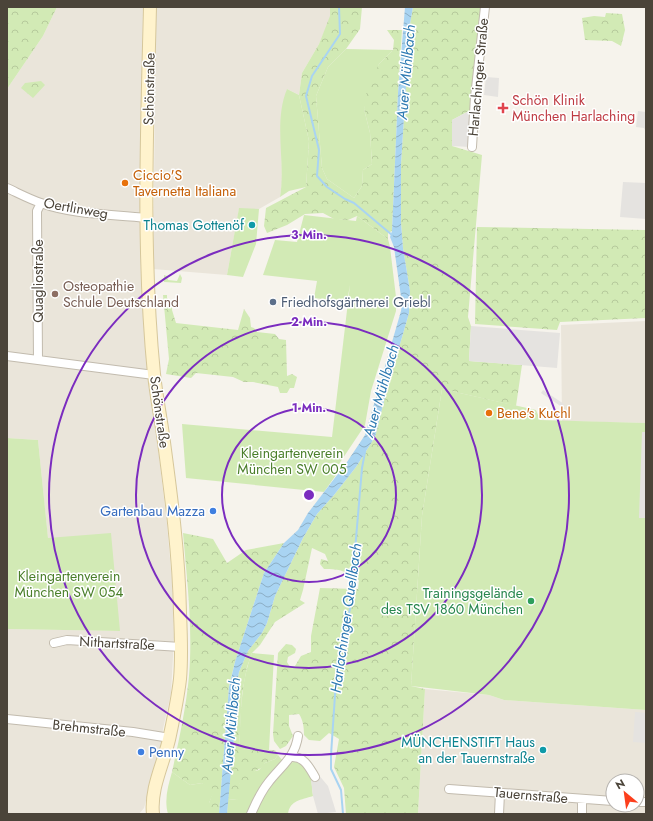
<svg xmlns="http://www.w3.org/2000/svg" width="653" height="821" font-family="Jost,sans-serif">
	<defs>
		<pattern id="forest-crowns" width="20" height="18" patternUnits="userSpaceOnUse"><rect width="20" height="18" fill="#d2eab5"/><path d="M2 6a3 3 0 1 1 6 0M12 15a3 3 0 1 1 6 0" fill="none" stroke="#b6ca9c"/></pattern>
		<pattern id="water-waves" width="16" height="10" patternUnits="userSpaceOnUse"><rect width="16" height="10" fill="#a9d4f2"/><path d="M0 5q4-4 8 0t8 0" fill="none" stroke="#8caec5"/></pattern>
	</defs>
	<rect width="100%" height="100%" fill="#f6f3ec"/>
	<!-- residential -->
	<path fill="#eae5da" fill-rule="evenodd" d="M57 7H143L140 206 141 278 146 347 167 524 172 582 174 637 171 693 163 729 161 746 144 808 139 814H7V629L120 631 48 539 38 440 7 438V89L43 36Z
		M156 7H330L331 16 319 44 302 73 299 95 287 89 281 126 282 183 280 197 259 209H239L227 275 153 269Z
		M646 321V423L562 421 561 325Z
		M425 689 489 695 504 700 646 710V814H418ZM613 781H637V805H613Z"/>
	<!-- green -->
	<path fill="#d2eab5" d="M346 49 393 50 379 64 364 109 370 133 372 164 363 170 362 186 354 198 327 179 322 168 316 96 328 67Z
		M287 89 299 95 309 141 306 187 289 191 280 197C286 162 273 123 287 89Z
		M239 208 259 209 256 244 243 277 227 275Z
		M304 215 356 221 357 216 388 239 390 247 396 297V311L371 391 365 425 339 464 327 463 326 467 336 475 324 492 186 478 182 424 332 437 350 285 347 302 314 298 317 281 263 275 275 240 297 242Z
		M180 274 182 278 181 283 164 282V275L167 276 168 280 177 281Z
		M442 389 536 410 540 420 646 423V710L504 700 489 695 411 686 422 516Z
		M7 438 38 440 48 538 111 533 120 631 7 629Z
		M252 653 274 655 269 750 239 749C241 717 240 683 252 653Z
		M278 755 283 761C267 776 255 793 247 814H227L228 799 237 800 239 784 255 771 259 770 265 763 275 759Z
		M295 761C313 769 311 779 313 796 301 800 290 800 288 814H254L269 787 291 763Z
		M172 772 190 785 202 783 215 789 209 803V814H168C164 800 168 786 172 772Z"/>
	<!-- forest -->
	<path fill="url(#forest-crowns)" d="M7 7H57L43 36 7 89Z
		M330 7H362L360 29 346 49 328 67 316 96 322 168 327 179 354 198 362 186 363 170 372 164 370 133 364 109 367 89 379 64 393 50 394 40 387 30H402L398 93 392 231 388 233V239L357 216 348 220 334 219 323 213 305 214 287 225 267 233 264 226 266 208 306 187 309 141 299 95 302 73 319 44 330 16Z
		M413 7H481L471 110 452 120V146L482 155 468 317 471 326 469 361 522 365 516 406 442 389 422 516 411 686 425 689 418 814H346L344 788 334 767 339 739 329 733 320 741 309 740 304 735C304 727 303 720 299 714L289 715V726L293 736 286 746 280 749 274 741 273 734 278 653 286 644 292 645 296 649 295 653 288 657 287 662 290 667 295 666 301 656 311 652V636L320 588 358 589 359 580C345 571 341 569 324 569L320 564 321 559 328 561 325 554 312 548 303 590 300 600 305 603 275 622 260 645 252 653 247 667 242 694 239 749 273 750 276 751 278 755 275 759 265 763 263 767 255 771C252 779 247 782 239 784 243 791 242 794 237 800L228 799 235 727V694L239 672 248 651 262 633 267 623 275 596 303 538 317 514 334 495 356 467 375 437 387 389 409 313 410 291 403 248 401 223V164L410 24Z
		M606 13 622 14 625 30 621 46 612 41 585 40 582 18 594 16 605 17Z
		M41 81 45 85 33 98 21 88 25 83Z
		M477 227 646 230V318L560 322 557 330 475 324Z
		M163 295H167V298L169 300H172V310L176 323 238 330 244 309 250 318 251 327 254 328 257 332 275 334 279 339 286 340 287 376 292 374 297 377 294 388H290L287 393H280L278 387 253 382H244L233 377 196 373 191 378 166 374 169 359Z
		M183 533 213 539 227 563 246 550 284 543 264 573 235 662 229 686 219 814H209V803L214 789 207 787 202 783 190 785 172 772C179 740 186 708 189 676 193 629 187 580 183 533Z"/>
	<!-- parking -->
	<path fill="#e5e3e0" d="M486 77 499 78 498 97 484 95Z
		M471 110 470 147 452 146V120Z
		M638 111 646 112V130H645L644 128 636 127Z
		M623 182 646 183V219L620 217Z
		M471 326 560 333 557 368 469 361Z
		M543 390 564 404 562 407 541 393Z
		M642 432H646V518H639Z
		M635 712 646 713V743L633 742Z
		M318 774 328 786 336 812 318 814 313 796 311 780Z"/>
	<!-- water -->
	<path fill="url(#water-waves)" d="M405 7H413L410 24 401 164V223L403 248 410 291 409 313 387 389 375 437 356 467 334 495 317 514 303 538 275 596 267 623 262 633 248 651 239 672 235 694V727L227 814H219L229 687 235 662 264 573 284 543 298 530 308 513 347 462 365 435 401 311 402 304 394 247 390 237 392 231 398 93Z"/>
	<g fill="none" stroke-linecap="round" stroke-linejoin="round">
		<!-- stream -->
		<path stroke="#a9d4f2" stroke-width="2" d="M339 7 340 34 312 76 306 96 319 150 317 176 327 187 345 199 354 203 392 235
			M343 814 341 790 331 769V755L337 665 350 609 362 468 365 452"/>
		<defs>
			<path id="street" d="M472 147 475 97 485 7
				M7 188C18 193 29 199 41 203 74 215 112 214 147 218
				M7 356 154 375
				M38 360 37 211 41 203
				M54 643 67 640 181 647
				M7 719 133 732 170 738
				M291 757C304 756 309 767 315 777
				M449 789 613 801
				M637 802H646
				M251 814C256 803 260 793 268 783 280 767 295 758 298 736
				M499 814 500 793
				M582 814V800"/>
			<path id="secondary" d="M150 7C147 128 142 253 154 374 156 394 160 414 163 435 171 494 179 554 180 613 181 635 182 657 180 679 178 697 174 716 170 735 165 761 150 787 153 814"/>
		</defs>
		<!-- street casing -->
		<use href="#street" stroke="#c2bbae" stroke-width="10"/>
		<!-- secondary casing -->
		<use href="#secondary" stroke="#d6c79b" stroke-width="14"/>
		<!-- street -->
		<use href="#street" stroke="#fff" stroke-width="8"/>
		<!-- secondary -->
		<use href="#secondary" stroke="#fff3cd" stroke-width="12"/>
	</g>
	<!-- distance rings -->
	<g fill="none" stroke="#7b2cbf" stroke-width="2">
		<circle cx="309" cy="495" r="87"/>
		<circle cx="309" cy="495" r="173"/>
		<circle cx="309" cy="495" r="260"/>
	</g>
	<!-- markers -->
	<path fill="#e0444e" stroke="#fff" stroke-width="1.5" d="M501 102h4v4h4v4h-4v4h-4v-4h-4v-4h4z"/>
	<g fill="#e8710a" stroke="#fff" stroke-width="1.5">
		<circle cx="125" cy="183" r="4"/>
		<circle cx="489" cy="413" r="4"/>
	</g>
	<g fill="#0f9aa8" stroke="#fff" stroke-width="1.5">
		<circle cx="252" cy="225" r="4"/>
		<circle cx="543" cy="750" r="4"/>
	</g>
	<circle fill="#8d6e63" stroke="#fff" stroke-width="1.5" cx="55" cy="294" r="4"/>
	<circle fill="#5c6f8a" stroke="#fff" stroke-width="1.5" cx="273" cy="302" r="4"/>
	<g fill="#3f7fe0" stroke="#fff" stroke-width="1.5">
		<circle cx="213" cy="511" r="4"/>
		<circle cx="141" cy="752" r="4"/>
	</g>
	<circle fill="#2e9e5b" stroke="#fff" stroke-width="1.5" cx="531" cy="601" r="4"/>
	<g text-anchor="middle" stroke-width="3" stroke-linejoin="round" paint-order="stroke">
		<!-- street labels -->
		<g font-size="14" fill="#4b4439" stroke="#fff">
			<text transform="translate(478 77) rotate(-85)" y="5">Harlachinger Straße</text>
			<text transform="translate(149 89) rotate(-89)" y="5">Schönstraße</text>
			<text transform="translate(76 208) rotate(10)" y="5">Oertlinweg</text>
			<text transform="translate(38 281) rotate(-90)" y="5">Quagliostraße</text>
			<text transform="translate(160 412) rotate(82)" y="5">Schönstraße</text>
			<text transform="translate(117 643) rotate(3)" y="5">Nithartstraße</text>
			<text transform="translate(89 728) rotate(6)" y="5">Brehmstraße</text>
			<text transform="translate(531 795) rotate(5)" y="5">Tauernstraße</text>
		</g>
		<!-- health labels -->
		<g font-size="14" fill="#be3a42" stroke="#fff" text-anchor="start">
			<text x="512" y="105">Schön Klinik<tspan x="512" dy="16">München Harlaching</tspan></text>
		</g>
		<!-- food labels -->
		<g font-size="14" fill="#c56008" stroke="#fff" text-anchor="start">
			<text x="133" y="180">Ciccio'S<tspan x="133" dy="16">Tavernetta Italiana</tspan></text>
			<text x="497" y="418">Bene's Kuchl</text>
		</g>
		<!-- culture labels -->
		<g font-size="14" fill="#0d838f" stroke="#fff" text-anchor="end">
			<text x="244" y="230">Thomas Gottenöf</text>
			<text x="535" y="747">MÜNCHENSTIFT Haus<tspan x="535" dy="16">an der Tauernstraße</tspan></text>
		</g>
		<!-- education labels -->
		<g font-size="14" fill="#785e54" stroke="#fff" text-anchor="start">
			<text x="63" y="291">Osteopathie<tspan x="63" dy="16">Schule Deutschland</tspan></text>
		</g>
		<!-- service labels -->
		<g font-size="14" fill="#4e5e75" stroke="#fff" text-anchor="start">
			<text x="281" y="307">Friedhofsgärtnerei Griebl</text>
		</g>
		<!-- park labels -->
		<g font-size="14" fill="#4a7f2a" stroke="#fff">
			<text x="292" y="458">Kleingartenverein<tspan x="292" dy="16">München SW 005</tspan></text>
			<text x="69" y="581">Kleingartenverein<tspan x="69" dy="16">München SW 054</tspan></text>
		</g>
		<!-- shop labels -->
		<g font-size="14" fill="#366cbe" stroke="#fff" text-anchor="end">
			<text x="205" y="516">Gartenbau Mazza</text>
			<text x="149" y="757" text-anchor="start">Penny</text>
		</g>
		<!-- leisure labels -->
		<g font-size="14" fill="#27864d" stroke="#fff" text-anchor="end">
			<text x="523" y="598">Trainingsgelände<tspan x="523" dy="16">des TSV 1860 München</tspan></text>
		</g>
		<!-- water labels -->
		<g font-size="15" font-style="italic" fill="#2e7ab2" stroke="#fff">
			<text transform="translate(406 72) rotate(-85)" y="5">Auer Mühlbach</text>
			<text transform="translate(381 391) rotate(-74)" y="5">Auer Mühlbach</text>
			<text transform="translate(346 618) rotate(-82)" y="5">Harlachinger Quellbach</text>
			<text transform="translate(231 725) rotate(-85)" y="5">Auer Mühlbach</text>
		</g>
	</g>
	<circle cx="309" cy="495" r="6" fill="#7b2cbf" stroke="#fff" stroke-width="2"/>
	<g font-size="12" text-anchor="middle" font-weight="bold" fill="#7b2cbf" stroke="#fff" stroke-width="3" stroke-linejoin="round" paint-order="stroke">
		<text x="309" y="239">3 Min.</text>
		<text x="309" y="326">2 Min.</text>
		<text x="309" y="412">1 Min.</text>
	</g>
	<!-- border -->
	<rect width="653" height="821" fill="none" stroke="#4b4439" stroke-width="16"/>
	<!-- north arrow -->
	<g transform="translate(625 793) rotate(331)"><circle r="19" fill="#ffffff" stroke="#b7b4b0"/>
	<path d="M0-3L7 15L0 10L-7 15Z" fill="#fc3f1d"/>
	<text y="-6" font-size="11" font-weight="bold" text-anchor="middle" fill="#4b4439">N</text>
	</g>
</svg>
